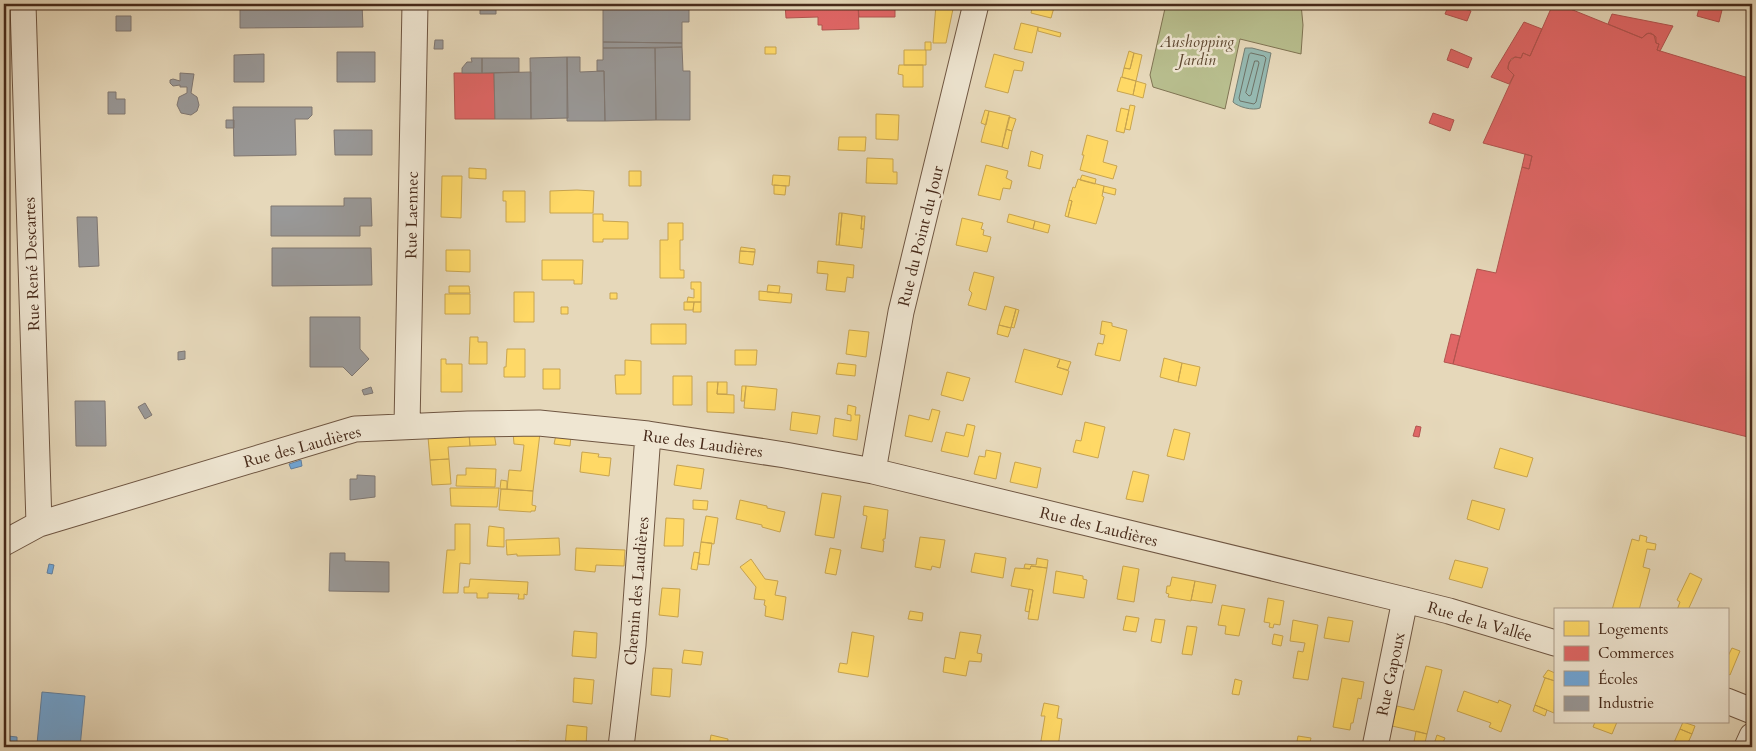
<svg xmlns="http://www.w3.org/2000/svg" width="1756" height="751" font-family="Cardo,serif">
	<rect width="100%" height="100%" fill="#e6d8ba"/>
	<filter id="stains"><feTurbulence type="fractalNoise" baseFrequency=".004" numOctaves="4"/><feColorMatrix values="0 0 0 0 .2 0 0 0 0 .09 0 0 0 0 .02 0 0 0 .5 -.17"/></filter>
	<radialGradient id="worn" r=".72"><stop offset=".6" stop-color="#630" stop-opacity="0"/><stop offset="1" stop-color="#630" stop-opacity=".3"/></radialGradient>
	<!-- green -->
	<path fill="#b8be8e" stroke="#807454" d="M1166 4H1301L1303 25 1301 54 1240 39 1225 109 1153 87 1150 75Z"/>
	<!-- water -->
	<path fill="#96b9b1" stroke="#768075" d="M1245 48H1252L1271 53 1260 108C1253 111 1238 107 1233 102Z"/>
	<!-- homes -->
	<path fill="#ffd966" stroke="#c8a44f" d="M936 4H954L946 43H933Z
		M1033 4H1055L1051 18 1031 13Z
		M1021 23 1038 27 1032 53 1014 49Z
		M1038 27 1061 33 1060 37 1038 31Z
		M925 42H931V50H925Z
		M765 47H776V54H765Z
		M904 50H926V65H904Z
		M1129 51 1134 53 1130 69 1124 68Z
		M1134 53 1142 55 1136 81 1122 77 1124 68 1130 69Z
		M994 54 1024 62 1022 71 1014 70 1008 93 985 87Z
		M899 65H923V87H903V75L898 74Z
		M1121 77 1136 81 1133 95 1117 91Z
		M1136 81 1146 84 1143 98 1133 95Z
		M1130 105 1135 106 1130 130 1125 129Z
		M1121 108 1129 110 1124 133 1116 131Z
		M985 110 989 111 986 125 981 123Z
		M989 111 1010 116 1002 147 981 142Z
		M876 114 899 115 898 140 876 139Z
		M1009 117 1016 119 1012 131 1006 129Z
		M1006 129 1012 131 1008 149 1002 147Z
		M1087 135 1108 141 1103 162 1117 166 1113 179 1080 170 1084 155H1082Z
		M839 137H866L865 151 838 150Z
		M1031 151 1043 155 1040 169 1028 166Z
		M867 158 893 159V172H897V184L866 183Z
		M986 165 1008 171 1006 178 1012 181 1010 189 1003 188 1000 200 978 195Z
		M469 168 486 169V179L469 178Z
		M629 171H641V186H629Z
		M773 175 790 176 789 186 772 185Z
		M1082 175 1096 179 1095 184 1080 180Z
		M442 176H462L461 218 441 217Z
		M1078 179 1104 186 1102 196 1104 197 1096 224 1068 217 1072 201 1069 200 1073 187 1075 188Z
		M774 185 786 186 785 195 774 194Z
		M1104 186 1116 189 1115 195 1103 192Z
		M577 190 594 191 593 213H550V191Z
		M503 191H525V222H506V201H503Z
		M1069 200 1072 201 1068 217 1065 216Z
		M839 213H842L839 245H836Z
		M842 213 862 216 861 229H864L862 248 839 245Z
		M593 214H603V221L628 222V239H603V242H593Z
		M1009 214 1035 221 1033 229 1007 222Z
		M862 216H865L864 229H861Z
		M962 218 983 223 981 229 984 230 983 235 991 237 987 252 956 245Z
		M1035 221 1050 225 1048 233 1033 229Z
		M668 223H683V240H680V270H684V278H660V240H668Z
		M741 247 755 249V252L740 251Z
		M446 250H470V272L446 271Z
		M740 251 755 252 753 265 739 263Z
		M542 260H583L582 284H574V280H542Z
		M818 261 854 265 853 278 847 277 845 292 826 290 828 274 817 273Z
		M974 272 994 277 986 310 968 305 972 293 969 290Z
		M691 282H701V302H687L688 297 694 298V289H691Z
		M768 285 780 286 779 293 767 292Z
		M449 286H469L470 293H449Z
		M759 291 792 294 791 303 759 300Z
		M514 292H534V322H514Z
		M610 293H617V299H610Z
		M445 294H470V314H445Z
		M684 302H694L693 310H684Z
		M694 302H701V312H693Z
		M1005 306 1016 309 1011 328 999 325Z
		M561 307H568V314H561Z
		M1016 309 1019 310 1014 328 1011 327Z
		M1102 321 1112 323V326L1127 330 1120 361 1095 355 1098 343 1103 344 1105 335 1100 334Z
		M651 324H686V344H651Z
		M999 325 1011 328 1008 337 997 334Z
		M849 330 869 332 866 357 846 354Z
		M470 337H478V342H487V364H469Z
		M507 349H525V377H504V367H506Z
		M1024 349 1060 359 1057 367 1069 371 1062 395 1015 382Z
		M735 350H757L756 365H735Z
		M1164 358 1182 363 1178 382 1160 377Z
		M441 359H446V364H462V392H441Z
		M1060 359 1071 362 1068 370 1057 367Z
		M625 360 641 361V394H616L615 375H625Z
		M838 363 856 365 855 376 836 374Z
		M1182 363 1200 367 1196 386 1178 382Z
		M543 369H560V389H543Z
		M947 372 970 378 963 401 941 395Z
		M673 376H692V405H673Z
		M707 382H718L717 394 734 395V413L707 412Z
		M718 382H727V394H717Z
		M742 386H746L744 401H741Z
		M746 386 777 389 775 410 744 408Z
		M848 405 856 407 855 415H860L857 440 833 436 835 418 851 421V415L847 414Z
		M932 409 940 411 932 442 905 436 909 415 929 420Z
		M792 412 820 416 817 434 790 430Z
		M1085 422 1105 427 1098 458 1073 452 1076 440 1081 441Z
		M967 424 975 426 968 457 941 451 946 432 964 436Z
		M1174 429 1190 433 1184 460 1167 456Z
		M513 432 540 433 533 491 507 489 509 470 521 471 524 445 514 444Z
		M494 433 496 445 470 446 469 434Z
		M469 434 470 446 448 447 449 459 430 460 428 437Z
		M556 435 571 436 570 446 554 444Z
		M1500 448 1533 458 1527 477 1494 468Z
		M986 450 1001 453 996 479 974 474 979 456 985 457Z
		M582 452 599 454 598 457 611 458 609 476 580 472Z
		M449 459 451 484 432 485 430 460Z
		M1015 462 1041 468 1037 488 1010 482Z
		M677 465 704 469 701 489 674 485Z
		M466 468 496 469 495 487 456 486 457 475H466Z
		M1133 471 1149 475 1143 502 1126 499Z
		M501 480 507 481V489H500Z
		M450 488H499L497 507 451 506Z
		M501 489 533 491 532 505 536 506 535 511H531V512L499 510Z
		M822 493 841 496 834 538 815 535Z
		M693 500 708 501 707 510 693 509Z
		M740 500 767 506V508L785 512 780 532 762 527V525L736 519Z
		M1472 500 1505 509 1499 530 1467 519Z
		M864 506 888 510 885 539H883V541H884L883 552 861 548 867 516 863 515Z
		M706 516 718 518 714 544 701 542Z
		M666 518 684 519 683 546H664Z
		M455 524H470V564L460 563 458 593H443L447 550H455Z
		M489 526 504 528V547L487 546Z
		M1640 535 1647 537 1646 542 1656 544 1655 550 1647 549 1643 567 1650 569 1639 610H1612L1632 539 1639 541Z
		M920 537 945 540 940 568 932 566 931 570 915 567Z
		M559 538 560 555 517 556V554L507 555 506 540Z
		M701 542 712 543 709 565 698 564Z
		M576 548 625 550 624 566 596 565 595 572 575 570Z
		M830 548 841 550 836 575 825 573Z
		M694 552 700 553 697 570 691 569Z
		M975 553 1006 558 1003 578 971 572Z
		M1037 558 1048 560 1047 568 1031 566 1030 569 1024 568 1025 564 1036 565Z
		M751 559 765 579 778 581 775 595 786 597 783 620 765 616 766 606 764 605 765 600 754 599 756 587 740 567Z
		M1455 560 1488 568 1482 588 1449 579Z
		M1031 566 1047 568 1038 620 1028 619 1033 590 1011 586 1015 568 1030 569Z
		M1123 566 1139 569 1134 602 1117 599Z
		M1056 571 1083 576V579L1087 580 1084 598 1053 593Z
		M1690 573 1702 579 1688 610H1677L1680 602 1677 600Z
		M1172 577 1195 581 1191 601 1168 597 1169 594 1166 593 1167 586H1170Z
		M470 579 528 582 527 595 524 594V599H518L519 594 488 593V598H477V593H464V587H469Z
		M1195 581 1216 585 1212 603 1191 600Z
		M662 588 680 589 678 617 659 615Z
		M1029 589 1033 590 1029 612 1025 611Z
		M1268 598 1284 601 1280 625 1274 624 1273 628 1269 627 1270 623 1264 622Z
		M1222 605 1245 609 1239 636 1225 634 1226 626 1218 625Z
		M910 611 923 613 922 621 908 619Z
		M1126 616 1139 618 1136 632 1123 630Z
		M1328 617 1353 621 1349 642 1324 638Z
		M1155 619 1165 620 1161 643 1151 641Z
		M1293 620 1318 625 1308 680 1293 678 1298 651 1303 652 1305 643 1290 641Z
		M1187 626 1197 627 1192 655 1182 654Z
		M574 631 597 633 596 658 572 656Z
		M852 632 874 636 868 677 838 672 840 663 847 664Z
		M960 632 981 635 977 653 982 654 981 662 969 661 966 676 943 672 945 657 955 659Z
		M1274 634 1283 636 1281 646 1272 644Z
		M1732 648 1740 651 1730 675 1727 673V658Z
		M684 650 703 652 701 665 682 663Z
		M1426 666 1442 670 1427 734 1392 726 1397 706 1414 710Z
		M653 668 672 669 670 697 651 695Z
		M1548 670 1555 673V681L1543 677Z
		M574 678 594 680 592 704 573 702Z
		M1342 678 1364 682 1361 699 1358 698 1353 723H1351L1350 730 1333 727Z
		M1545 678 1555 681 1554 713 1535 705Z
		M1235 679 1242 681 1239 695 1232 694Z
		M1464 691 1498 703 1499 700 1511 705 1501 732 1489 727 1491 723 1457 711Z
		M1044 703 1059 706 1057 718 1062 719 1058 747H1040L1045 716H1041Z
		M1535 705 1547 710 1545 716 1533 711Z
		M1595 722H1617L1612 734 1593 727Z
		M1683 722 1695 726 1692 734 1680 729Z
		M567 725 587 727 586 747H565Z
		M1680 729 1692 734 1686 747H1672Z
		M1416 731 1427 734 1424 747H1413Z
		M711 735 728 739 727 747H709Z
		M1437 735 1445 738 1441 747H1433Z
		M1298 736 1311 738 1309 747H1296Z
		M516 741H529V747H516Z"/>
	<!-- shops -->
	<path fill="#e06666" stroke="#b2544f" d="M785 4H858L859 29 822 30V25H818V17L786 18Z
		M858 4H895V17H859Z
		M1449 4 1471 11 1467 21 1445 14Z
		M1553 4H1558L1642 38 1646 34 1651 33 1656 37V43L1659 44 1657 50 1752 79V438L1453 364 1477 269 1496 273 1522 167 1529 169 1532 156 1483 143 1514 75 1508 69 1509 62 1515 57 1521 58 1523 53 1530 56Z
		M1700 5 1722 10 1719 22 1697 16Z
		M1612 14 1673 26 1660 51 1657 50 1659 44 1656 43 1654 35 1648 33 1642 38 1608 24Z
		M1524 22 1542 29 1530 56 1523 53 1521 58 1515 57 1511 59 1508 66V69L1514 75 1509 84 1491 77Z
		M1451 49 1472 58 1468 68 1447 60Z
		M454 73H494L495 119H455Z
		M1433 113 1454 120 1450 131 1429 123Z
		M1525 154 1532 156 1529 169 1522 167Z
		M1451 334 1460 336 1453 364 1444 362Z
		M1416 426 1421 427 1419 437 1413 436Z"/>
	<!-- schools -->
	<path fill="#6fa8dc" stroke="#6382a2" d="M301 460 302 466 291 469 289 464Z
		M49 564 54 565 52 574 47 573Z
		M42 692 85 696 80 747H4V740L8 741V736L17 737V742L37 744Z"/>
	<!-- industry -->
	<path fill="#999" stroke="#807873" d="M240 4H362L363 27 240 28Z
		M480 4H496V14H480Z
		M603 4H689V22H682V43L603 42Z
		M116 16H131V31H116Z
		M435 40H443V49H434Z
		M603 42 682 43V47L603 48Z
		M682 47 683 71H690V120H656L655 48Z
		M603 48H655L656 120 605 121 604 71H597V60H603Z
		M337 52H375V82H337Z
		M264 54V82H234V55Z
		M567 57H580V72L604 71 605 121H567Z
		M567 57 568 118 531 119 530 58Z
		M471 58H482V73H462V68L467 62H472Z
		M482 58H519V72L482 73Z
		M531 72V119H495L494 73Z
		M180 73 194 74 191 93 197 97 199 105 197 111 191 115 181 113 177 105 179 97 187 93V87H180V85L173 86 170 83V80L173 79 180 81Z
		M108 92H116V99H125V114H108Z
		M233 107H312V115L308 119H295L296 155 234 156Z
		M226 120H234V128H226Z
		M334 130H372V155H335Z
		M344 198H371L372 226H360V236H271V206H344Z
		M77 217H97L99 266 79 267Z
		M272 248H371L372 285 272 286Z
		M310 317H360V349L369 359 352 376 343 367H310Z
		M185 351V359L178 360V352Z
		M371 387 373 393 364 395 362 390Z
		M75 401H105L106 446H76Z
		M145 403 152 415 145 419 138 407Z
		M357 475 375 476V497L350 500V479H357Z
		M330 553H345V561L389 562V592L329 591Z"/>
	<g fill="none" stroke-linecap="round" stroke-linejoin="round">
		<!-- shore -->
		<path stroke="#6e7266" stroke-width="1" d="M1251 53 1264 56 1266 58 1256 102 1254 104 1240 101 1239 98 1249 55Z
			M1255 61H1258L1259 63 1251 95 1249 96 1246 93Z"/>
		<defs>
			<path id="minor" d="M23 4 39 524
				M407 426 415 4
				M873 471 901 312 976 4
				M4 543 39 524 355 429 468 424 539 423 648 434 785 455 873 471 1405 600 1449 611 1555 643
				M1727 701 1752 711
				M621 747 633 645 648 434
				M1375 747 1405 600
				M1747 747 1752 736"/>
		</defs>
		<!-- minor casing -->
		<use href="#minor" stroke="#6f5642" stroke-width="27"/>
		<!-- minor -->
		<use href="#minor" stroke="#efe6d2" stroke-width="25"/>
	</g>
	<g text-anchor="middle" stroke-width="5" stroke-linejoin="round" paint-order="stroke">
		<!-- park labels -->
		<g font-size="16" font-style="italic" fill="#5e4831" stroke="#efe6d2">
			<text x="1197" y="47">Aushopping<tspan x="1197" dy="18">Jardin</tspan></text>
		</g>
		<!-- street labels -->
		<g font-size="16" fill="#472a1a" stroke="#efe6d2">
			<text transform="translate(411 215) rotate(-89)" y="6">Rue Laennec</text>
			<text transform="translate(920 236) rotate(-76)" y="6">Rue du Point du Jour</text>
			<text transform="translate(31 264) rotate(-92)" y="6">Rue René Descartes</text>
			<text transform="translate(703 443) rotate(8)" y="6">Rue des Laudières</text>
			<text transform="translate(302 446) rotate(-15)" y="6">Rue des Laudières</text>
			<text transform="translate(1099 526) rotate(14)" y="6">Rue des Laudières</text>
			<text transform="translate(636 591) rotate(-85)" y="6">Chemin des Laudières</text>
			<text transform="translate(1480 621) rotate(16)" y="6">Rue de la Vallée</text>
			<text transform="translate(1390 674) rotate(-78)" y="6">Rue Gapoux</text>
		</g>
	</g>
	<!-- margin -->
	<rect width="1756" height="751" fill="none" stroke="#e6d8ba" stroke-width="20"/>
	<rect x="5" y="5" width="1746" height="741" fill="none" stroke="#472a1a" stroke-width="2.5"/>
	<rect x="10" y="10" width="1736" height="731" fill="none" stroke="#472a1a"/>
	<!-- legend -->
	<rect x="1554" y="608" width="175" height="115" fill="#efe6d2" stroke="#ac9b88"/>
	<rect x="1564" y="621" width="25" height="15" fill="#ffd966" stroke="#ac9b88"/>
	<text x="1598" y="634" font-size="15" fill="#472a1a">Logements</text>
	<rect x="1564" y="646" width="25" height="15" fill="#e06666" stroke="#ac9b88"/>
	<text x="1598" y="658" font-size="15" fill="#472a1a">Commerces</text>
	<rect x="1564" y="671" width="25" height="15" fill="#6fa8dc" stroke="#ac9b88"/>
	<text x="1598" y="684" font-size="15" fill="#472a1a">Écoles</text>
	<rect x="1564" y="696" width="25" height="15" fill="#999999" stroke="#ac9b88"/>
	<text x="1598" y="708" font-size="15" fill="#472a1a">Industrie</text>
	<rect width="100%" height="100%" filter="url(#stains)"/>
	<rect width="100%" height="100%" fill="url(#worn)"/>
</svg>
